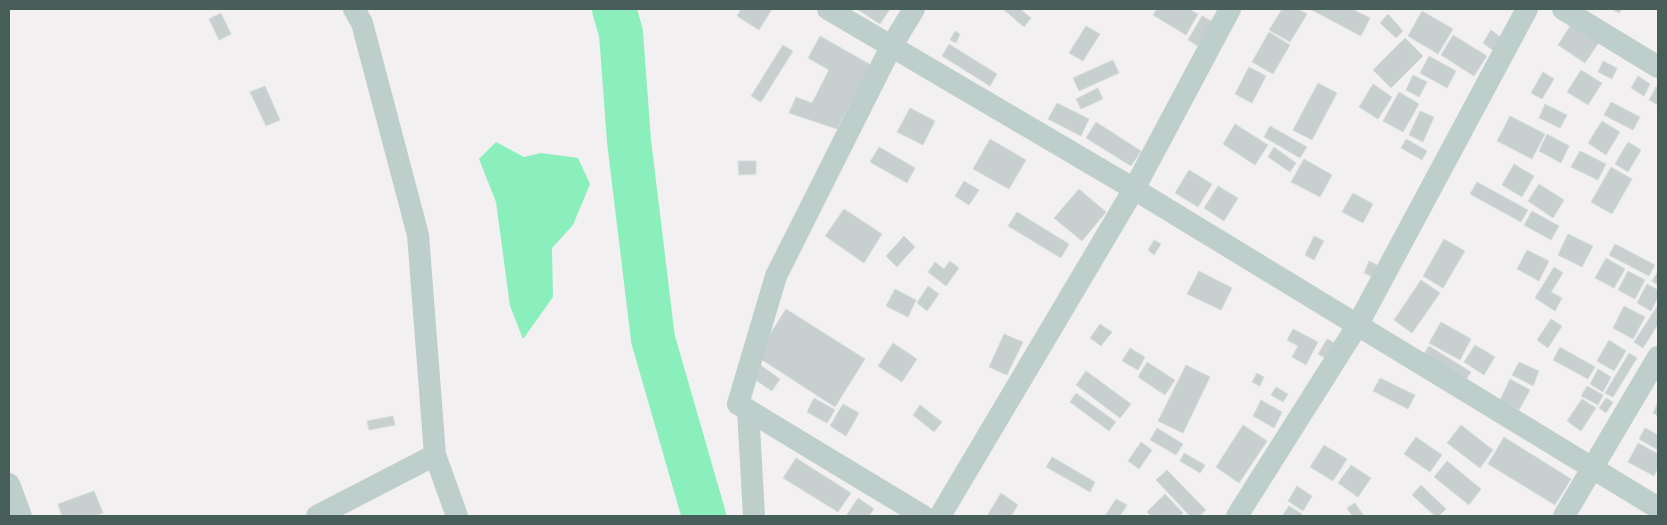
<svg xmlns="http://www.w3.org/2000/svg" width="1667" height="525" font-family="Jost,sans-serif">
	<rect width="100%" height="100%" fill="#f3f0f2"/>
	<!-- water -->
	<path fill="#8aefbc" d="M496 142 524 157 541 153 578 158 590 184 573 225 552 248 553 297 523 339 510 306 496 202 479 159Z"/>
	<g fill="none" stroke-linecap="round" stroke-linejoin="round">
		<!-- river -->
		<path stroke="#8aefbc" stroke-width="44" d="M614 9 621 33 629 141 653 339 704 516"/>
	</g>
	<!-- building -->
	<path fill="#c7cfcf" stroke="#d4dcdc" d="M741 9H772L759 30 737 16Z
		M857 9H890L880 24Z
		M1003 9H1020L1031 18 1024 27Z
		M1157 9H1189L1198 14 1186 35 1153 15Z
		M1282 9H1298L1307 14 1290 42 1269 30Z
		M1310 9H1352L1370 18 1361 36Z
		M1611 9H1622L1619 13Z
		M1422 11 1453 29 1438 54 1408 36Z
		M221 13 231 34 219 40 209 19Z
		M1388 14 1403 31 1396 38 1380 23Z
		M1202 16 1215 23 1200 47 1188 40Z
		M1572 23 1600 41 1585 63 1558 45Z
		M1086 26 1100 34 1083 61 1069 53Z
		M1491 30 1502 38 1494 51 1483 43Z
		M955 31 960 34 956 43 950 40Z
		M1269 32 1290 45 1273 74 1252 62Z
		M1453 35 1487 56 1474 76 1441 55Z
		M820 36 871 65 837 129 789 113 796 97 812 103 829 70 808 58Z
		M1405 38 1423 56 1391 88 1373 70Z
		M949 44 997 74 990 86 942 56Z
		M783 45 793 51 761 102 751 96Z
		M1429 56 1456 71 1447 88 1420 73Z
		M1113 60 1119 73 1079 91 1073 78Z
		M1603 61 1617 68 1612 79 1598 72Z
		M1249 67 1266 76 1252 103 1235 94Z
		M1581 70 1602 83 1588 105 1567 92Z
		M1543 72 1554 79 1542 99 1531 93Z
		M1413 75 1427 82 1419 97 1406 90Z
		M1638 76 1650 84 1644 96 1631 88Z
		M1318 83 1337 93 1312 140 1293 130Z
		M1373 84 1392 97 1378 119 1359 107Z
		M265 86 280 120 266 126 250 92Z
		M1656 87 1658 88V105L1649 100Z
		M1098 88 1103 99 1081 109 1076 99Z
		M1399 92 1419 104 1403 132 1383 121Z
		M1611 102 1640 117 1633 130 1604 115Z
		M1057 103 1089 119 1081 136 1048 119Z
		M1545 104 1567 115 1560 128 1539 118Z
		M910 108 935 121 923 145 897 132Z
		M1420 111 1434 117 1423 142 1409 135Z
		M1510 116 1545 134 1532 159 1497 141Z
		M1602 121 1620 132 1606 155 1588 143Z
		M1096 122 1141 151 1131 166 1086 138Z
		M1235 124 1268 145 1255 165 1223 144Z
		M1270 126 1307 147 1300 158 1264 137Z
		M1547 134 1569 146 1561 163 1539 151Z
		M990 139 1026 160 1009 189 973 169Z
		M1406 139 1427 151 1422 160 1401 148Z
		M1628 142 1641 150 1628 172 1615 164Z
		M879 147 915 168 907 183 870 162Z
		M1274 147 1296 163 1290 172 1268 157Z
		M1580 151 1606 164 1598 180 1571 167Z
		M1304 159 1332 175 1320 197 1291 182Z
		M738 161H756V174L739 175Z
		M1514 164 1534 176 1522 197 1502 185Z
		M1611 167 1632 179 1612 214 1591 202Z
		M1189 170 1212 184 1198 207 1175 193Z
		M964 181 979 190 969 205 955 196Z
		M1477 182 1528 210 1521 222 1470 194Z
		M1539 184 1564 200 1553 218 1528 201Z
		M1218 186 1238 198 1224 221 1204 208Z
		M1079 189 1106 212 1082 241 1054 218Z
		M1353 193 1373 204 1363 223 1342 212Z
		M844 209 882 234 864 263 825 236Z
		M1532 211 1559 226 1551 240 1524 225Z
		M1017 212 1069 244 1061 258 1008 226Z
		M1568 234 1593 246 1582 267 1558 255Z
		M904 236 915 247 897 267 886 256Z
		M1314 236 1324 241 1314 260 1305 255Z
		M1444 239 1465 251 1443 288 1423 276Z
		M1154 240 1161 244 1154 255 1148 250Z
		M1615 244 1655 265 1649 276 1609 255Z
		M1527 250 1549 261 1539 281 1517 269Z
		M1606 258 1625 269 1614 288 1595 278Z
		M950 261 959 268 946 286 928 272 935 262 944 269Z
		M1369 261 1377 265 1373 277 1364 273Z
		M1554 267 1563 273 1551 292 1562 298 1555 311 1535 298Z
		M1199 271 1232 288 1221 310 1187 294Z
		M1628 271 1645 280 1635 299 1618 290Z
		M1657 273 1658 274V285L1652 281Z
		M1421 280 1440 293 1412 333 1394 320Z
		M1647 284 1658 290V297L1651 311 1637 303Z
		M928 286 939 294 927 311 917 303Z
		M895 289 916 300 908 317 886 306Z
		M1658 305V324L1643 348 1634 342Z
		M1624 306 1645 317 1633 339 1613 328Z
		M786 309 865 359 835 407 756 356Z
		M1551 319 1562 326 1548 348 1537 340Z
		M1441 322 1471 339 1460 360 1429 343Z
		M1100 324 1112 332 1101 346 1090 338Z
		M1293 329 1318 342 1306 365 1292 357 1298 346 1287 340Z
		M1004 334 1023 342 1007 375 989 367Z
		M1327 339 1336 344 1327 359 1318 354Z
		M1609 340 1626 351 1614 371 1597 361Z
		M893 343 917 359 902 382 878 366Z
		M1475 345 1495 357 1484 375 1464 362Z
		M1429 346 1471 372 1466 380 1424 354Z
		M1560 347 1595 367 1588 379 1553 360Z
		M1130 348 1145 357 1138 370 1122 361Z
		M1629 353 1637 358 1613 397 1605 393Z
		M756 362 780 379 772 391 748 375Z
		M1147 362 1175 380 1165 395 1138 377Z
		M1519 362 1539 371 1533 386 1512 375Z
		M1186 365 1210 377 1183 433 1158 421Z
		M1598 369 1611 377 1603 392 1590 384Z
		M1086 371 1131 404 1120 418 1076 385Z
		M1257 373 1264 377 1260 386 1252 382Z
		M1380 378 1415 395 1408 409 1373 391Z
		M1510 379 1530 390 1519 410 1500 400Z
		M1587 386 1603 395 1598 405 1581 396Z
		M1276 387 1288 394 1283 402 1271 395Z
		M1076 393 1116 422 1109 431 1070 402Z
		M814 398 835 410 827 423 807 412Z
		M1606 398 1613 402 1606 413 1599 408Z
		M1582 399 1596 408 1581 431 1567 421Z
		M1261 400 1282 412 1274 428 1253 416Z
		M1658 402V416L1653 413Z
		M843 404 859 413 846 436 830 426Z
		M920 405 942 422 934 432 913 415Z
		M393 416 395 425 369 430 367 421Z
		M1243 425 1267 441 1239 483 1216 467Z
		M1461 425 1493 450 1480 468 1447 443Z
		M1157 428 1183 444 1176 455 1150 440Z
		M1645 428 1658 435V450L1639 439Z
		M1416 437 1442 455 1430 472 1404 454Z
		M1504 437 1571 479 1555 505 1488 464Z
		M1141 442 1152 450 1139 469 1128 461Z
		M1638 443 1658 454V468L1654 476 1628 462Z
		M1324 445 1347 459 1333 481 1310 467Z
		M1184 453 1205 465 1200 473 1180 461Z
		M1052 457 1095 482 1090 492 1046 467Z
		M796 458 851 493 838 512 783 478Z
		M1447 461 1481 489 1469 505 1434 477Z
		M1351 465 1371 478 1358 497 1338 483Z
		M1167 470 1206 510 1199 516H1190L1156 480Z
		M1421 485 1446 509 1439 516H1435L1412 495Z
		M1297 486 1312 496 1303 511 1288 501Z
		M94 491 103 513 94 516H62L58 504Z
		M1001 493 1018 505 1011 516H987Z
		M1165 494 1183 513 1180 516H1151L1147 512Z
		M858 498 874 509 869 516H846Z
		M1116 499 1127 505 1120 516H1105Z
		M1355 503 1364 516H1352L1347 508Z
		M1289 506 1302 514 1300 516H1282Z"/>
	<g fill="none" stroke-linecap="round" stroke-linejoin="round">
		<!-- minor -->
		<path stroke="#becfcb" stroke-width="22" d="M354 9 362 23 418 235 435 455 457 516
			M828 9 1134 189 1658 508
			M914 9 891 47 776 276 738 404 923 516
			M1563 9 1658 67
			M748 410 754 516
			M9 484 21 516
			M317 516 435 455
			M940 516 1134 189 1230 9
			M1237 516 1357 326 1527 9
			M1564 516 1658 357"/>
	</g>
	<!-- border -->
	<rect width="1667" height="525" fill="none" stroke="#475e59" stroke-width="20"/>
</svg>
